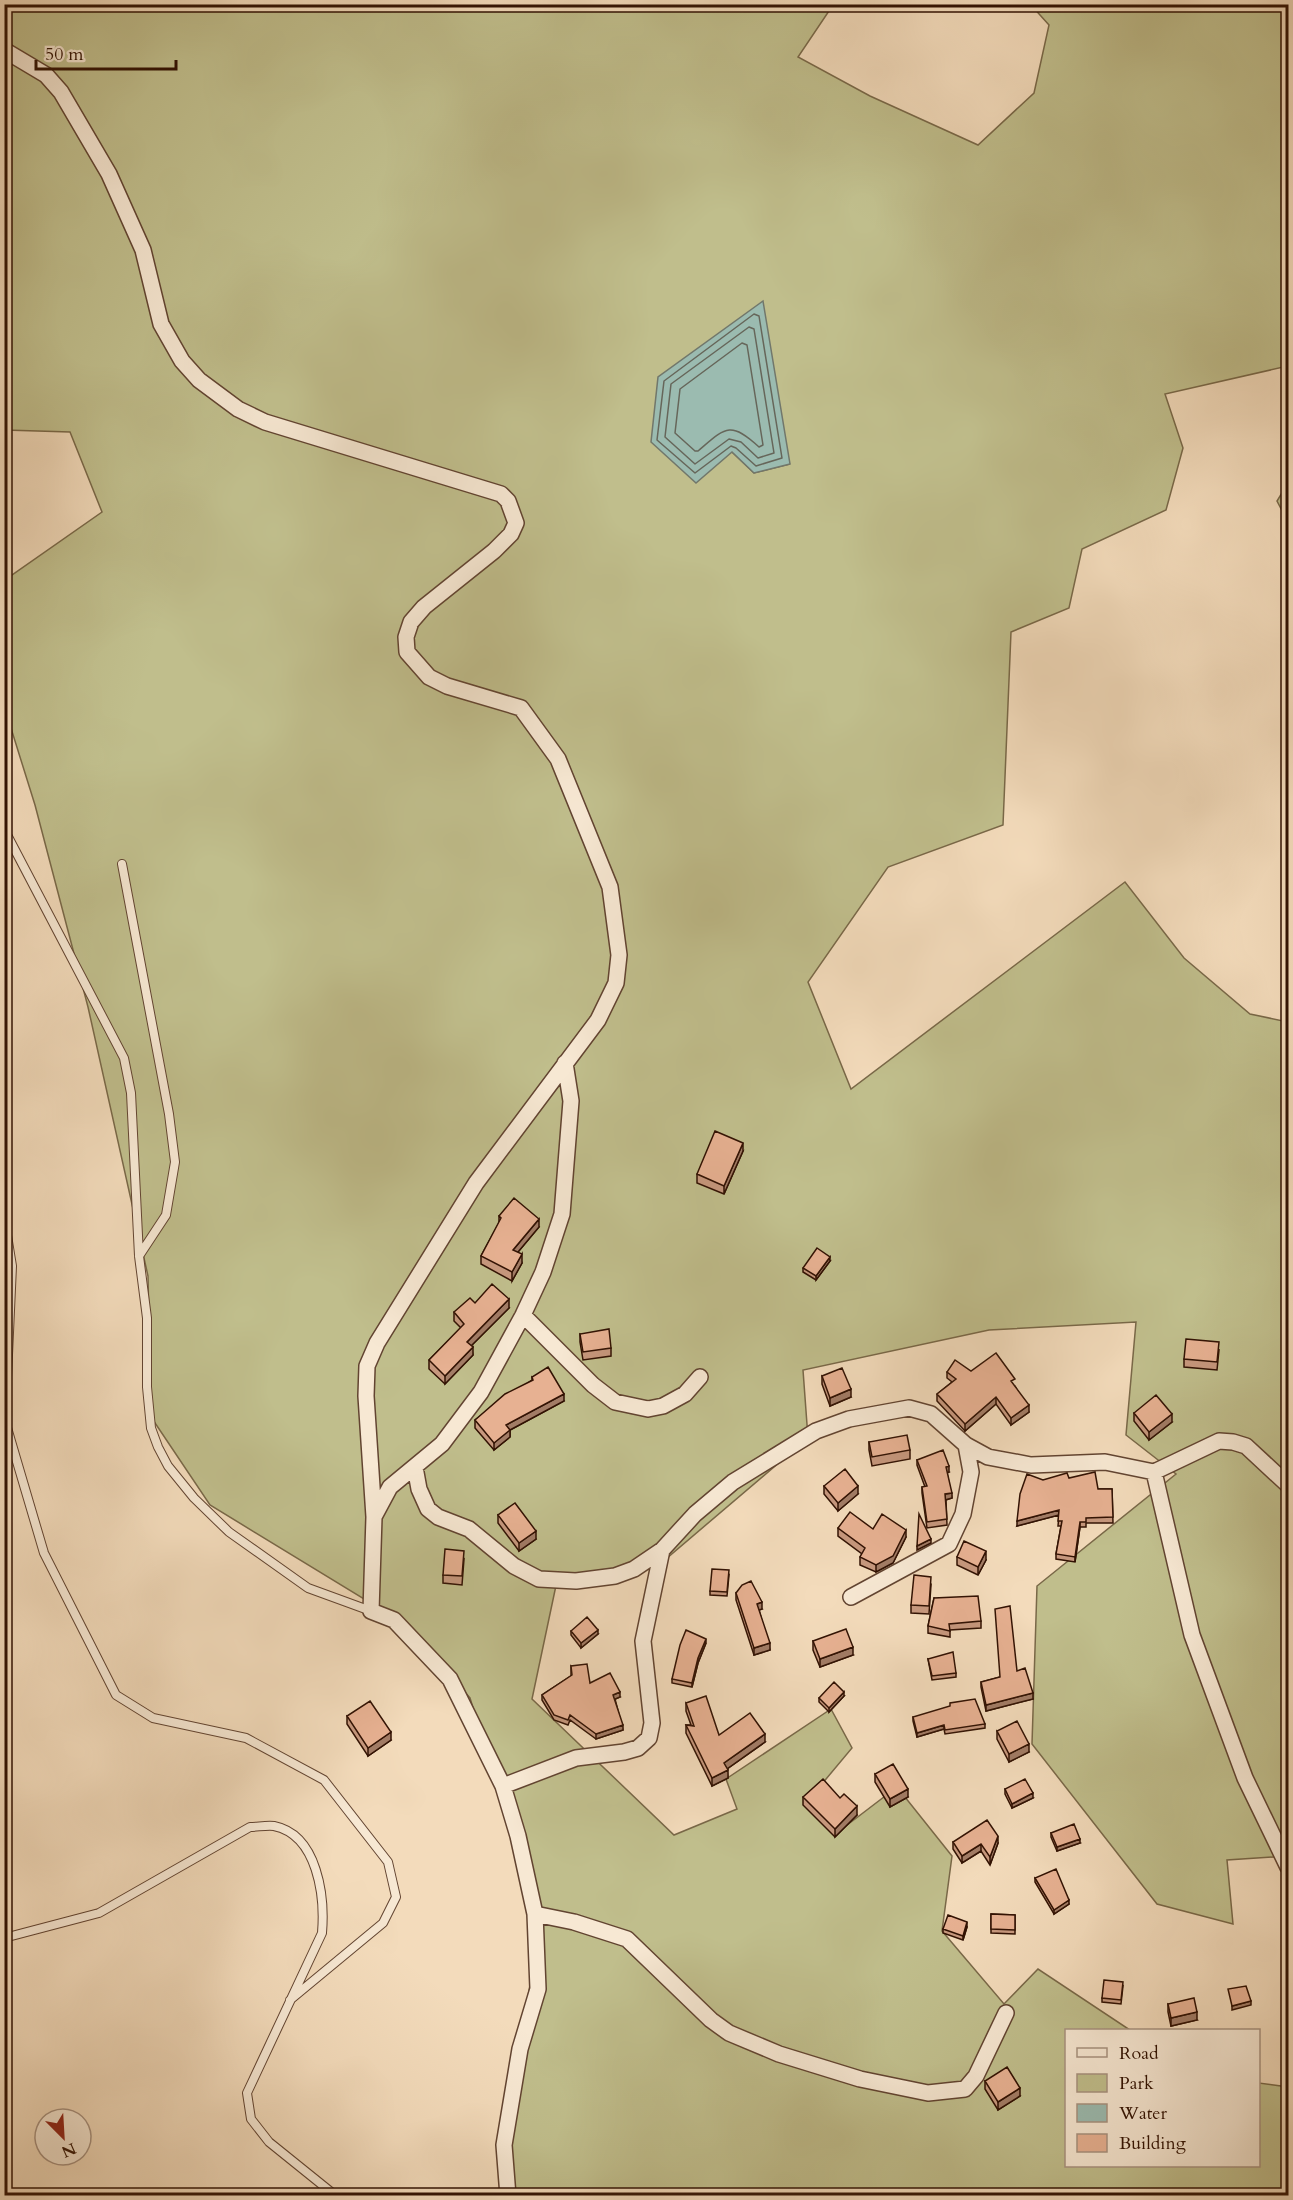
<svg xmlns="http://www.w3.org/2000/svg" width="1293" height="2200" font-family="Cardo,serif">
	<rect width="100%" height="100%" fill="#f3dbbb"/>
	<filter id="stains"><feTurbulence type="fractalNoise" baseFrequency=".00333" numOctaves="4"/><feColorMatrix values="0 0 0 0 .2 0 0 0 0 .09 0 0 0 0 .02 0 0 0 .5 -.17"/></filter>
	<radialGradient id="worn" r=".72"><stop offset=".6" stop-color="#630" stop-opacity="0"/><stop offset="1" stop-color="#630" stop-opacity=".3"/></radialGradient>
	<!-- green -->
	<path fill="#c0be8c" stroke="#796848" stroke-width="1.5" fill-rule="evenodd" d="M5 5H833L798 57 870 96 978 145 1034 93 1049 25 1031 5H1288V366L1165 394 1183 448 1166 510 1082 549 1069 608 1011 632 1003 825 888 867 808 982 851 1089 1125 882 1184 958 1250 1014 1288 1022V1856L1227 1860 1233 1924 1157 1904 1032 1744 1037 1586 1176 1474 1126 1435 1136 1322 989 1330 803 1370 808 1438 660 1564 558 1576 532 1699 674 1835 737 1809 726 1779 831 1709 852 1748 811 1797 838 1832 897 1787 952 1856 942 1931 1004 2004 1038 1969 1130 2030H1066V2166H1258L1259 2083 1288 2087V2195H507L504 2129 540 1930 470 1698 402 1622 210 1505 151 1417 148 1276 88 1007 35 805 5 709V580L102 512 70 432 5 430ZM732 452 790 464 754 473Z
		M1288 483V522L1277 501Z"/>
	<!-- water -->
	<path fill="#9bbbb0" stroke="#71776b" stroke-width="1.5" d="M763 301 790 464 754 473 732 452 696 483 651 442 658 377Z"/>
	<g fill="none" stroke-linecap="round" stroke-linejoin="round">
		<!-- shore -->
		<path stroke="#66665a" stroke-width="1.5" d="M754 314 759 316 782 458 756 466 736 448 731 446 695 473 657 440 664 381Z
			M749 327 754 329 774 453 758 458 741 442 729 439 695 464 665 437 671 384Z
			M742 343 747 345 763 445 759 447C730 420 725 428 698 451H695L675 433 680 389Z"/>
		<defs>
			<path id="service" d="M4 829 124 1058 131 1093 139 1256 147 1318V1387L151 1428 158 1447 168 1466 194 1498 229 1532 308 1588 371 1611
				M122 864 169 1114 175 1162 166 1215 139 1256
				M4 1217 12 1266 5 1421 44 1553 116 1695 153 1718 246 1738 324 1780 388 1862 396 1897 383 1923 290 2000
				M4 1938 99 1913 250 1827C257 1827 267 1825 274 1826 318 1835 325 1897 322 1933L247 2093 251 2119 269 2142 336 2196"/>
			<path id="minor" d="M4 50 46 75 61 92 109 174 143 250 161 324 182 361 199 380 238 409 265 422 501 494 508 501 516 523 511 534 494 551 424 607 411 622 406 637 407 652 429 677 447 686 521 708 558 759 610 887 619 955 616 983 598 1020 476 1183 377 1343 367 1366 366 1396 374 1517 371 1611 394 1620 450 1679 503 1786 518 1836 535 1914 538 1989 520 2049 504 2145 508 2196
				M523 1315 593 1385 615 1402 648 1409 663 1406 685 1394 700 1377
				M415 1467 419 1489 428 1509 438 1517 469 1529 514 1566 539 1579 576 1581 615 1576 634 1569 662 1550
				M1154 1472 1192 1635 1245 1778 1288 1867
				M375 1515 390 1487 442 1444 481 1392 523 1315 543 1272 562 1214 571 1101 565 1063
				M851 1597 949 1544 963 1514 971 1472 966 1445
				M503 1786 576 1758 624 1752 638 1748 649 1738 652 1723 643 1641 662 1550 695 1514 733 1482 816 1431 849 1419 909 1408 931 1414 966 1445 988 1457 1031 1465 1105 1462 1154 1472 1219 1441 1233 1442 1246 1446 1288 1485
				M535 1914 574 1922 627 1939 711 2020 729 2033 779 2054 860 2079 928 2093 965 2089 976 2076 1006 2013"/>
		</defs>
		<!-- service casing -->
		<use href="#service" stroke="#624431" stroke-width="10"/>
		<!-- minor casing -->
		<use href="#minor" stroke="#624431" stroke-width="18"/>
		<!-- service -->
		<use href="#service" stroke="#f7e8d3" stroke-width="8"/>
		<!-- minor -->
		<use href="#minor" stroke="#f7e8d3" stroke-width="15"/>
	</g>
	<!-- wall -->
	<path fill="#c7987e" stroke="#321203" stroke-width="1.5" d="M743 1151 724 1194 697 1183V1174Z
		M499 1216 539 1227 518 1252 522 1263 512 1281 481 1264V1256L499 1223Z
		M830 1261 816 1280 803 1272V1268Z
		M475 1303 509 1308 471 1346 473 1355 445 1384 429 1369V1360L461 1328 454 1321V1312Z
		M580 1334 611 1348V1356L583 1360 580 1342Z
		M1219 1350 1217 1370 1184 1367V1359Z
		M971 1371 1015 1386 1029 1412 1011 1425 996 1404 965 1431 937 1401V1394L952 1382 947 1378V1372Z
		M822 1376 851 1397 830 1406 822 1384Z
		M532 1377 564 1401 510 1430V1437L494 1450 475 1428V1420L532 1380Z
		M1134 1413 1172 1422 1149 1440 1134 1421Z
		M869 1442 910 1450V1459L872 1466 869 1450Z
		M917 1460 949 1472 947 1473 952 1498 946 1500 947 1525 927 1528 922 1493V1487H925L917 1465Z
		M1069 1478 1098 1489H1112L1113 1523H1086V1527H1080L1075 1562 1056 1559V1554L1061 1526H1058L1059 1515 1017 1526 1043 1480Z
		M824 1486 858 1494 838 1511 824 1494Z
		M498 1515 536 1539 519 1551 498 1523Z
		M838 1528 873 1529 906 1537 893 1563 876 1572 860 1565V1557L862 1554 838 1536Z
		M957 1557 986 1560 978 1575 957 1565Z
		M464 1559 462 1585 443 1583V1575Z
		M729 1575 727 1596 710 1595V1591Z
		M931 1585 929 1614 911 1613V1605Z
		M736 1593 762 1609 759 1610 770 1650 754 1655 736 1600Z
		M934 1598 981 1621V1628L950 1630V1637L928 1633V1626Z
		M571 1631 598 1634 581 1648 571 1635Z
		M813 1641 853 1655 820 1667 813 1650Z
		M706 1643 698 1663 692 1687 672 1683V1679Z
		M928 1659 956 1673V1677L932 1680Z
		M571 1666 590 1683 620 1697 615 1699 623 1730 596 1739 570 1720 568 1725 554 1720 542 1700V1695L571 1676Z
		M1017 1671 1033 1699 986 1711 981 1687V1682L1000 1677Z
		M844 1696 829 1712 819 1702V1698Z
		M686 1703 719 1735 765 1742 727 1769 728 1778 712 1786 686 1733V1725H691L686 1711Z
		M347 1716 391 1740 368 1756 347 1724Z
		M913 1717 985 1724V1728L945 1734 944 1729 917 1737 913 1721Z
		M997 1731 1029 1752 1009 1762 997 1739Z
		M875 1774 908 1797 890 1807 875 1782Z
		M1005 1789 1033 1798 1012 1808 1005 1794Z
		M803 1797 840 1798 857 1815 835 1837 803 1805Z
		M1051 1833 1080 1843 1057 1851 1051 1837Z
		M953 1842 998 1843 990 1865 981 1851 962 1863 953 1849Z
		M1035 1878 1069 1904 1054 1914 1035 1882Z
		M991 1914 1015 1915V1934L991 1933Z
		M967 1927 963 1940 943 1933V1929Z
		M1123 1986 1121 2004 1102 2002V1998Z
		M1168 2004 1197 2020 1171 2026 1168 2012Z
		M985 2081 1020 2096 998 2110 985 2089Z"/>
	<!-- shaded-wall -->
	<path fill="#a27c66" stroke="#321203" stroke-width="1.5" d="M743 1143V1151L724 1194V1186Z
		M539 1219V1227L513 1258V1250Z
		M522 1254V1263L512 1281V1272Z
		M830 1257V1261L816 1280V1276Z
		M509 1299V1308L467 1350V1342Z
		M473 1347V1355L445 1384V1376Z
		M851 1389V1397L830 1406V1398Z
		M564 1394V1401L510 1430V1437L494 1450V1443L506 1425Z
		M996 1397V1404L965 1431V1424Z
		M1029 1405V1412L1011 1425V1418Z
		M1172 1414V1422L1149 1440V1432Z
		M949 1466V1472L946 1473V1467Z
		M858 1486V1494L838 1511V1503Z
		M952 1493V1498L945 1500V1494Z
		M1059 1510V1515L1017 1526V1521Z
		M1080 1522V1527L1075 1562V1557Z
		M906 1530V1537L893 1563 876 1572V1565Z
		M536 1531V1539L519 1551V1543Z
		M931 1539V1543L917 1550V1546Z
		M986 1551V1560L978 1575V1567Z
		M762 1602V1609L757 1611V1604Z
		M598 1630V1634L581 1648V1643Z
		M706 1639V1643L698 1663 692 1687V1683L698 1658Z
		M770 1643V1650L754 1655V1648Z
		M853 1647V1655L820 1667V1659Z
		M620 1692V1697L613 1700V1695Z
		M844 1692V1696L829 1712V1708Z
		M1033 1693V1699L986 1711V1705Z
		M623 1725V1730L596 1739V1734Z
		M944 1725V1729L917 1737V1733Z
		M391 1732V1740L368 1756V1748Z
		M765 1734V1742L724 1771V1763Z
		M1029 1744V1752L1009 1762V1754Z
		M728 1770V1778L712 1786V1778Z
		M908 1789V1797L890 1807V1799Z
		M1033 1793V1798L1012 1808V1804Z
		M857 1806V1815L835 1837V1829Z
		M998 1836V1843L990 1865V1857Z
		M1080 1839V1843L1057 1851V1847Z
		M981 1844V1851L962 1863V1856Z
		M1069 1900V1904L1054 1914V1910Z
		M967 1922V1927L963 1940V1936Z
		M1251 2001V2005L1232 2010V2006Z
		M1197 2012V2020L1171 2026V2018Z
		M1020 2088V2096L998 2110V2102Z"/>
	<!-- building -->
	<path fill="#e7b192" stroke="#321203" stroke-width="1.5" d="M715 1131 743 1143 724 1186 697 1174Z
		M514 1198 539 1219 513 1250 522 1254 512 1272 481 1256 501 1218 499 1216Z
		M817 1248 830 1257 816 1276 803 1268Z
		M492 1284 509 1299 467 1342 473 1347 445 1376 429 1360 464 1324 454 1312 470 1298 475 1303Z
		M609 1329 611 1348 583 1352 580 1334Z
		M1186 1339 1219 1342 1217 1362 1184 1359Z
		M996 1353 1015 1379 1011 1381 1029 1405 1011 1418 996 1397 965 1424 937 1394 956 1379 947 1372 955 1360 971 1371Z
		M548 1367 564 1394 506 1425 510 1430 494 1443 475 1420 505 1394 533 1380 532 1377Z
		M842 1368 851 1389 830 1398 822 1376Z
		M1156 1395 1172 1414 1149 1432 1134 1413Z
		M907 1435 910 1450 872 1457 869 1442Z
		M943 1450 949 1466 946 1467 952 1493 945 1494 947 1519 927 1522 922 1487 927 1486 917 1460Z
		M845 1469 858 1486 838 1503 824 1486Z
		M1095 1472 1098 1489H1112L1113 1517 1086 1518V1522H1080L1075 1557 1056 1554 1062 1521H1058L1059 1510 1017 1521 1020 1494 1027 1474 1043 1480 1067 1473 1069 1478Z
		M515 1503 536 1531 519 1543 498 1515Z
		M850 1512 873 1529 882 1514 906 1530 893 1556 876 1565 860 1557 865 1548 838 1528Z
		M919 1514 931 1539 917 1546Z
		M964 1541 986 1551 978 1567 957 1557Z
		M445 1549 464 1551 462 1576 443 1575Z
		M712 1569 729 1570 727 1592 710 1591Z
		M914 1575 931 1577 929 1606 911 1605Z
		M751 1581 762 1602 757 1604 770 1643 754 1648 736 1593 742 1585Z
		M978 1596 981 1621 949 1624 950 1631 928 1626 934 1598Z
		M1010 1606 1017 1671 1025 1668 1033 1693 986 1705 981 1682 1000 1677 995 1609Z
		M587 1617 598 1630 581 1643 571 1631Z
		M846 1629 853 1647 820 1659 813 1641Z
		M686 1630 706 1639 698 1658 692 1683 672 1679 680 1645Z
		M953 1652 956 1673 932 1676 928 1659Z
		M587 1664 590 1683 610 1673 620 1692 613 1695 623 1725 596 1734 570 1715 568 1720 554 1715 542 1695 572 1675 571 1666Z
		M834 1682 844 1692 829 1708 819 1698Z
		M706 1696 719 1735 750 1713 765 1734 724 1763 728 1770 712 1778 686 1725 694 1726 686 1703Z
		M975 1699 985 1724 945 1730 944 1725 917 1733 913 1717 950 1706V1703Z
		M370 1701 391 1732 368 1748 347 1716Z
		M1017 1721 1029 1744 1009 1754 997 1731Z
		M893 1764 908 1789 890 1799 875 1774Z
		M823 1779 840 1798 844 1794 857 1806 835 1829 803 1797Z
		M1025 1779 1033 1793 1012 1804 1005 1789Z
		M987 1820 998 1836 990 1857 981 1844 962 1856 953 1842Z
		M1074 1824 1080 1839 1057 1847 1051 1833Z
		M1056 1869 1069 1900 1054 1910 1035 1878Z
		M991 1914 1015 1915V1930L991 1929Z
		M948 1915 967 1922 963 1936 943 1929Z
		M1104 1980 1123 1982 1121 2000 1102 1998Z
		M1246 1986 1251 2001 1232 2006 1228 1989Z
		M1194 1998 1197 2012 1171 2018 1168 2004Z
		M1007 2067 1020 2088 998 2102 985 2081Z"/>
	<!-- margin -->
	<rect width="1293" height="2200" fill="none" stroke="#f3dbbb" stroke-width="24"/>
	<rect x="6" y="6" width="1281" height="2188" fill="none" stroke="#321203" stroke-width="3"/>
	<rect x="12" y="12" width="1269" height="2176" fill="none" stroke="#321203" stroke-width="1.5"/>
	<!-- legend -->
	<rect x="1065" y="2029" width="195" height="138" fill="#f7e8d3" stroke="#a89280" stroke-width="1.5"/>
	<rect x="1077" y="2048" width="30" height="9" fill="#f7e8d3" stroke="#a89280" stroke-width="1.5"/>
	<text x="1119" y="2059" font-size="18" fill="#321203">Road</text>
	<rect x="1077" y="2074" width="30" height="18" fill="#c0be8c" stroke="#a89280" stroke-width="1.5"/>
	<text x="1119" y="2089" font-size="18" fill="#321203">Park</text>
	<rect x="1077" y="2104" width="30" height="18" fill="#9bbbb0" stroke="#a89280" stroke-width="1.5"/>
	<text x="1119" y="2119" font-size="18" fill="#321203">Water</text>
	<rect x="1077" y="2134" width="30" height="18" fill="#e7b192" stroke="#a89280" stroke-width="1.5"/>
	<text x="1119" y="2149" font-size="18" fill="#321203">Building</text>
	<!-- north arrow -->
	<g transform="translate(63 2137) rotate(156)"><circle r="28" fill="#f7e8d3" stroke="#a89280" stroke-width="1.5"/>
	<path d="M0-4.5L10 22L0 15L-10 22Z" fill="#8f2418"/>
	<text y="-9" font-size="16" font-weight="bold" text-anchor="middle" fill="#321203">N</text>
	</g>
	<!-- scale -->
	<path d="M36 60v9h140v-9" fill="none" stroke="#321203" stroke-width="3"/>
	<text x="45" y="60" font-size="18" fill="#321203" stroke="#f7e8d3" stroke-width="4.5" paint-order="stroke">50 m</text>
	<rect width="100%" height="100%" filter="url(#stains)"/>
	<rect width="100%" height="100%" fill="url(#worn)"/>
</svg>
